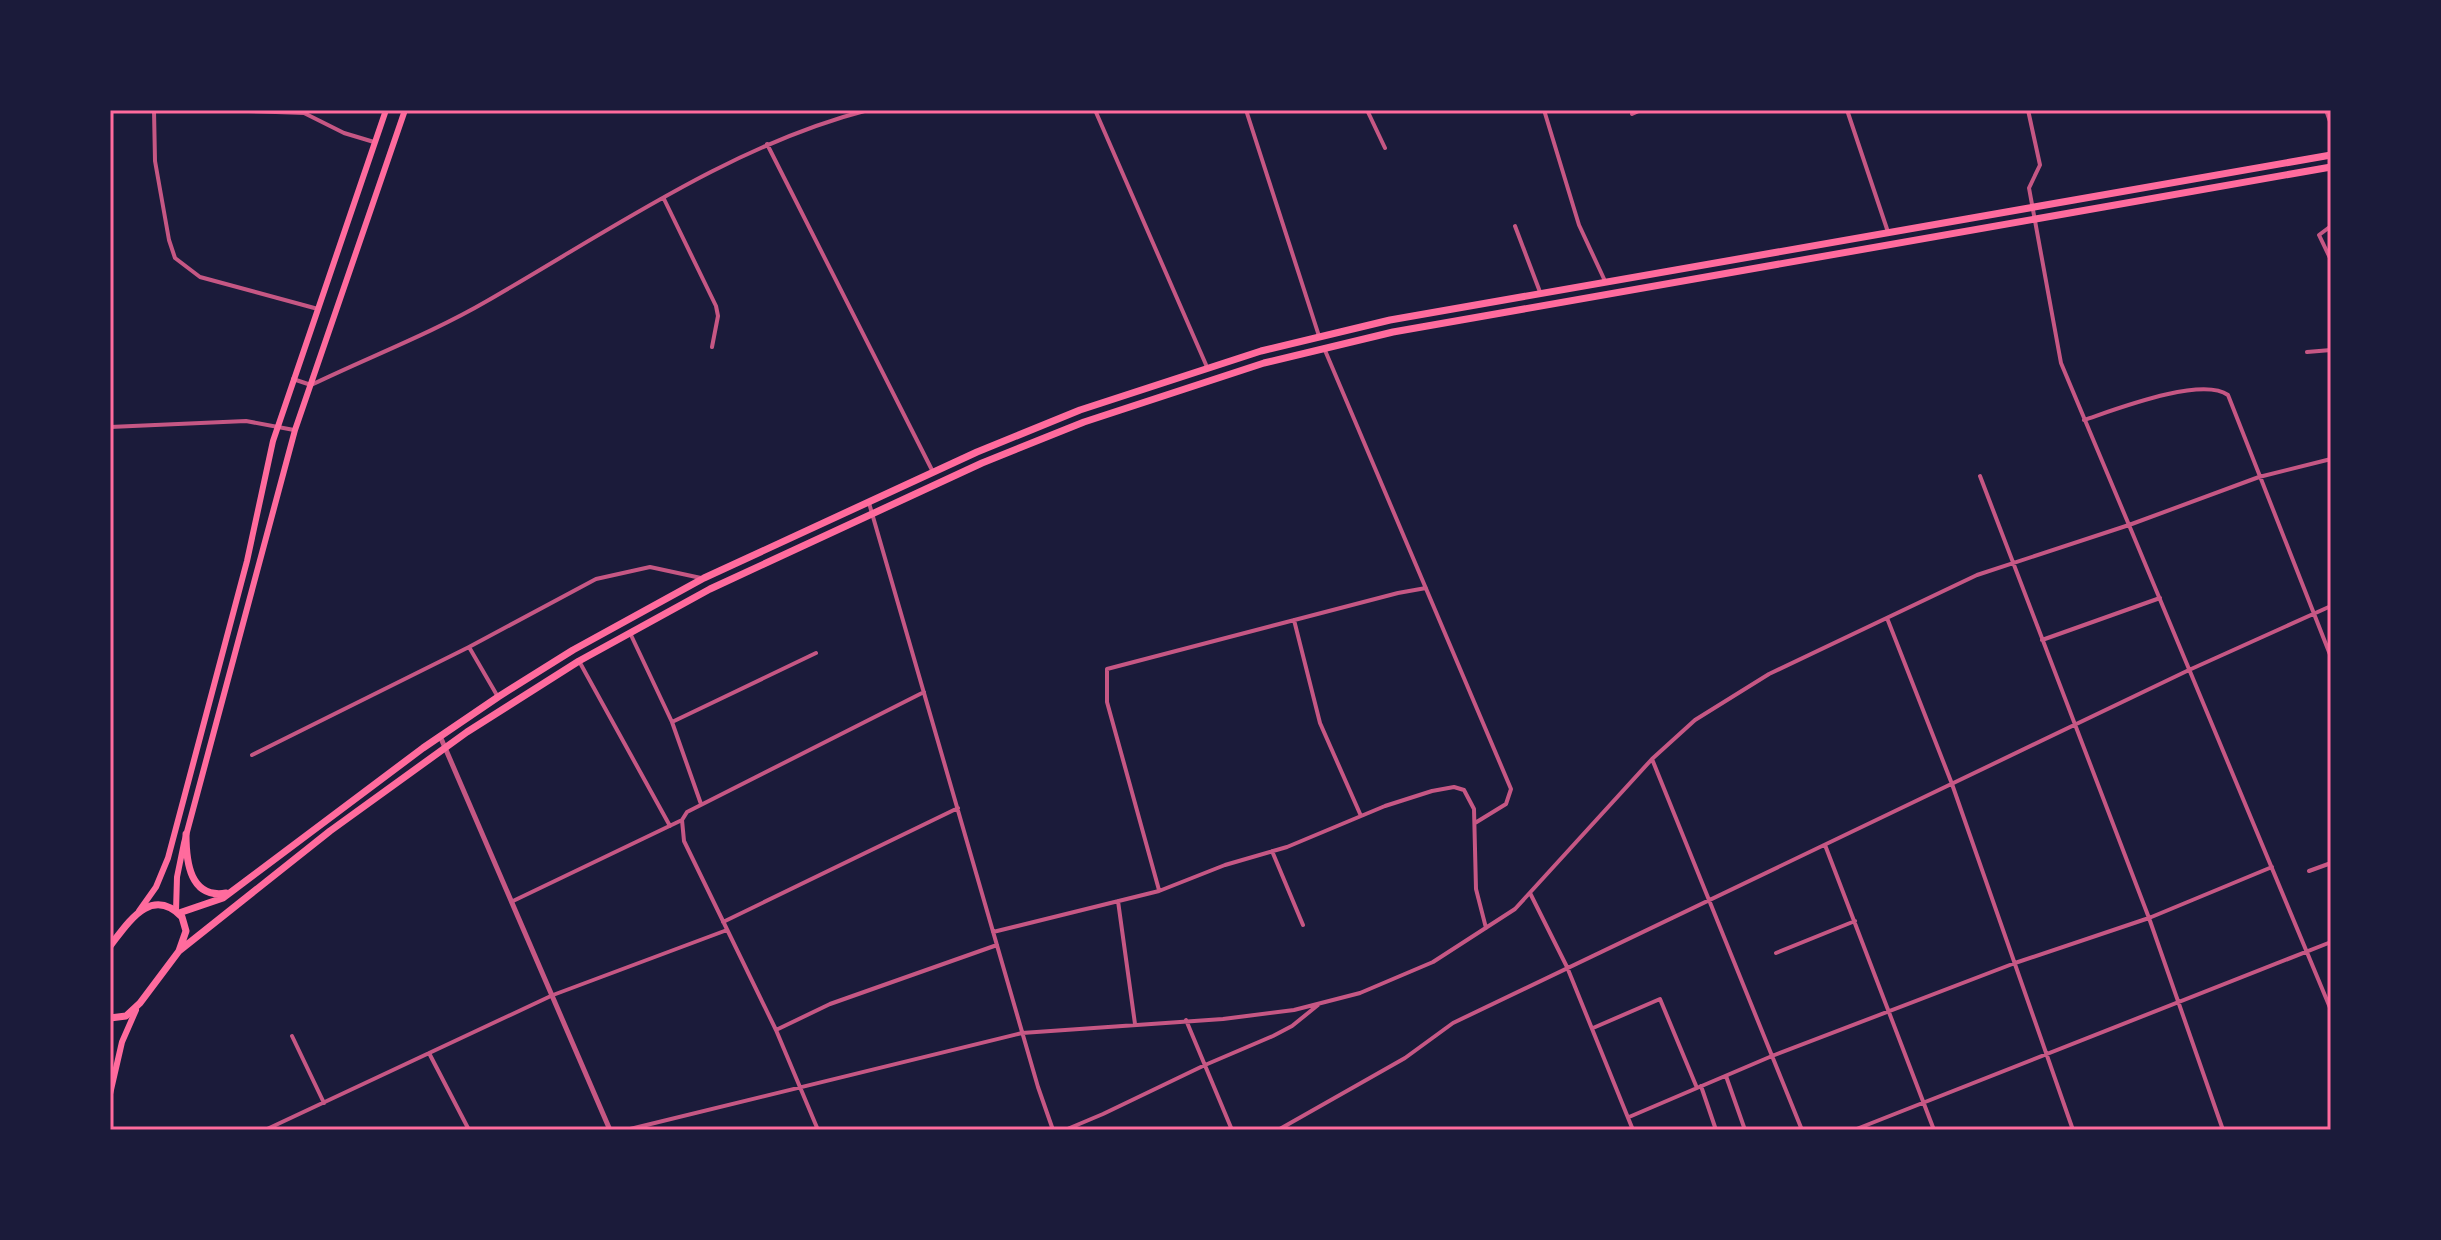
<svg xmlns="http://www.w3.org/2000/svg" width="2441" height="1240" font-family="'Fira Sans Condensed',sans-serif">
	<rect width="100%" height="100%" fill="#1b1b3a"/>
	<g fill="none" stroke-linecap="round" stroke-linejoin="round">
		<!-- minor -->
		<path stroke="#c65784" stroke-width="4" d="M154 110 155 161 169 240 175 258 200 277 318 309
			M219 110 304 113 344 133 374 142
			M1095 110 1207 367
			M1246 110 1319 336
			M1367 110 1385 148
			M1544 110 1579 225 1605 281
			M1847 110 1888 232
			M2326 110 2331 124
			M1632 114 1641 110
			M767 144 933 472
			M664 199 716 306 718 316 712 347
			M1515 226 1540 292
			M2331 226 2319 235 2331 260
			M1324 348 1511 789 1506 804 1475 823
			M2307 352 2331 350
			M293 379 311 385C369 357 432 333 487 301 609 231 732 145 868 110
			M2084 420C2114 410 2201 376 2228 395L2331 657
			M110 427 246 421 294 430
			M2331 459 2259 477 2129 525 2331 1010
			M1980 476 2149 918 2223 1130
			M869 503 1038 1087 1053 1130
			M1887 618 1952 784 2073 1130
			M1294 620 1320 723 1361 816
			M630 633 672 722 701 804
			M2042 640 2160 598
			M469 647 498 697
			M579 661 670 826
			M672 722 816 653
			M252 755 469 647 596 579 650 567 701 578
			M1652 759 1802 1130
			M682 820 684 841 776 1030 818 1130
			M1825 845 1934 1130
			M1272 851 1303 925
			M2309 871 2331 863
			M1159 890 1107 702V669L1398 593 1426 588
			M1530 893 1567 967 1633 1130
			M513 901 682 820 687 812 924 692
			M1118 901 1135 1024
			M723 922 958 808
			M993 932 1159 891 1225 865 1287 847 1385 806 1432 791 1454 787 1464 790 1474 809 1476 889 1486 928
			M1776 953 1855 921
			M1186 1020 1232 1130
			M1593 1028 1660 999 1697 1088
			M776 1030 830 1004 997 945
			M292 1036 324 1103
			M429 1053 469 1130
			M1726 1076 1745 1130
			M1701 1086 1716 1130
			M1629 1117 1772 1056 2015 963 2149 918 2272 867
			M265 1130 553 995 727 930
			M626 1130 1022 1033 1223 1019 1294 1010 1360 993 1433 962 1515 909 1652 759 1695 720 1769 674 1977 575 2129 525 2061 363 2029 188 2040 165 2028 110
			M1065 1130 1103 1114 1205 1065 1273 1036 1292 1026 1318 1005
			M1278 1130 1405 1058 1453 1023 2189 670 2331 606
			M1854 1130 2331 942"/>
		<!-- tertiary -->
		<path stroke="#c65784" stroke-width="5" d="M440 736 610 1130"/>
		<!-- primary -->
		<path stroke="#ff6b9d" stroke-width="6" d="M139 911 156 887 168 858 247 561 273 441 386 110
			M176 911 177 877 184 843 295 430 405 110
			M110 1094 122 1042 136 1010"/>
		<!-- trunk -->
		<path stroke="#ff6b9d" stroke-width="7" d="M186 834C186 862 190 899 226 893
			M179 913 223 898 423 748 498 697 573 650 704 578 977 452 1080 410 1261 351 1390 320 2331 155
			M110 946C128 923 151 885 182 917L186 931 179 951 140 1003 126 1016 110 1018
			M179 951 330 831 467 732 579 661 710 589 982 463 1084 422 1264 363 1393 332 2331 167"/>
	</g>
	<!-- border -->
	<rect width="2441" height="1240" fill="none" stroke="#1b1b3a" stroke-width="224"/>
	<rect x="112" y="112" width="2217" height="1016" fill="none" stroke="#ff6b9d" stroke-width="3"/>
</svg>
